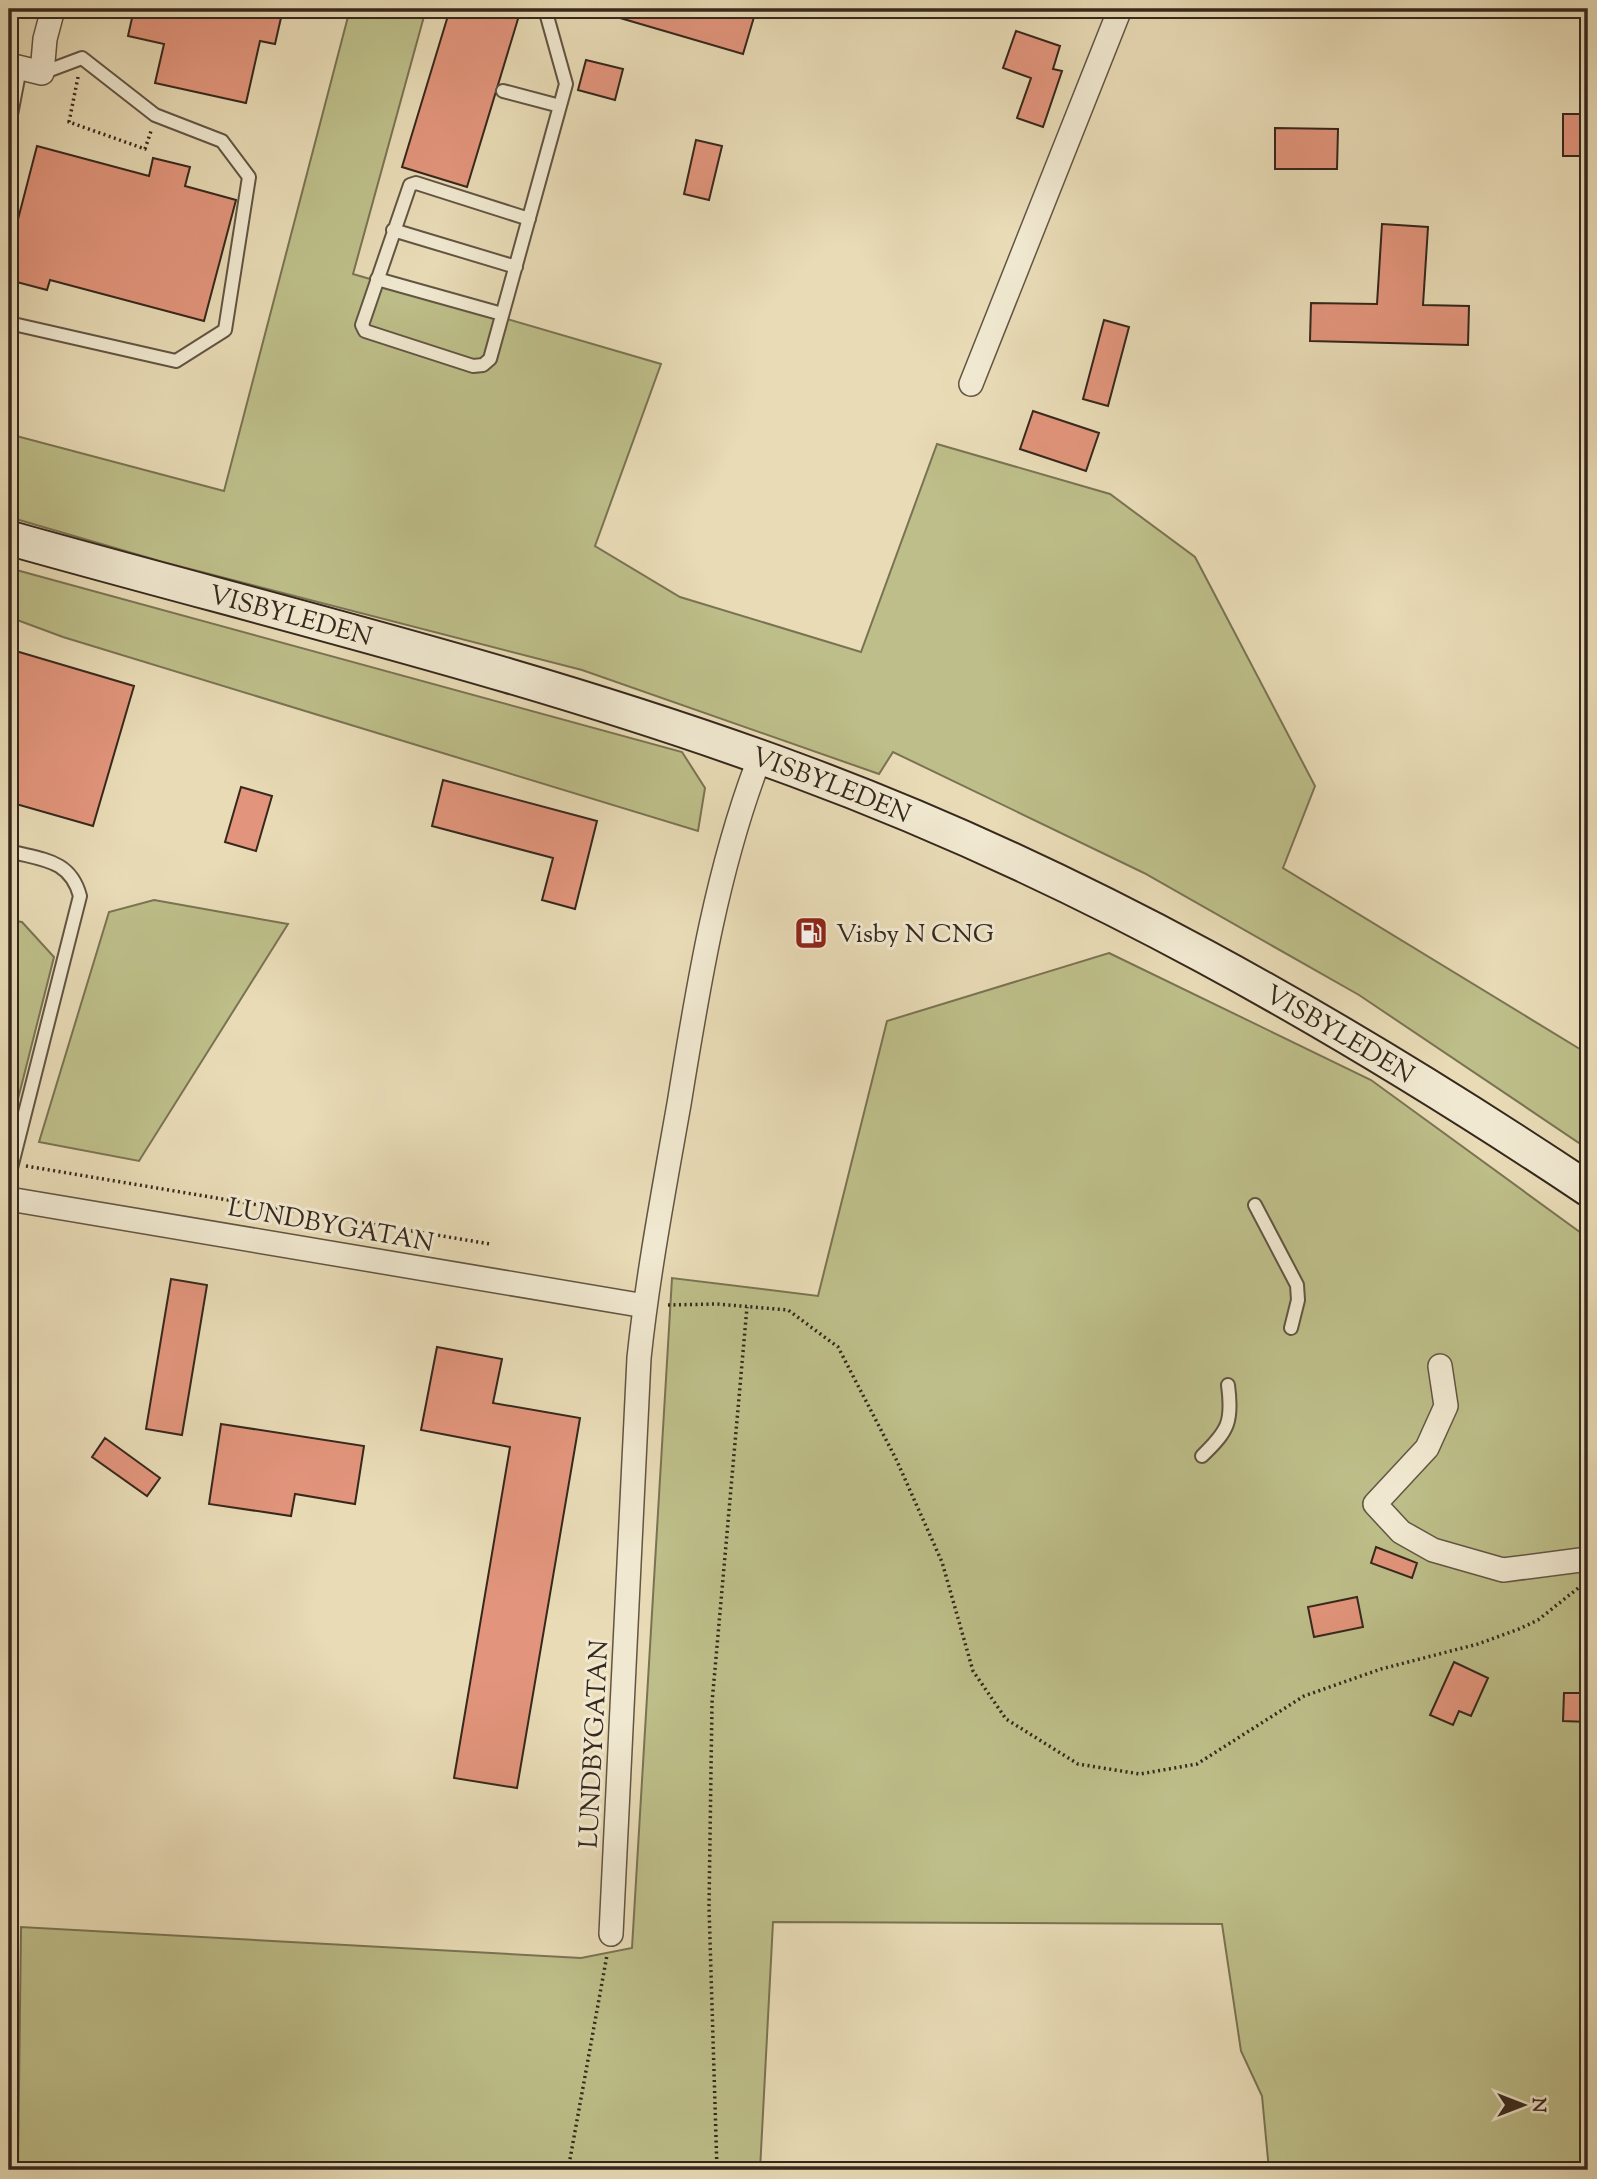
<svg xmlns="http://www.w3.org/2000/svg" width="1597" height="2179" font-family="'Sorts Mill Goudy',serif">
	<rect width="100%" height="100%" fill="#e8dbb6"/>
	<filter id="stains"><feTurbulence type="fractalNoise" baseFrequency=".00286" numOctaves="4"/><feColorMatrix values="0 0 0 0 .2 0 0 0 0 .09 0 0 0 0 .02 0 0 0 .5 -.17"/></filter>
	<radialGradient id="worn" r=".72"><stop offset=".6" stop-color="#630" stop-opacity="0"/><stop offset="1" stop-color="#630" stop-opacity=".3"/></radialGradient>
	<!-- green -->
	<path fill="#bdbe89" stroke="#7a7353" stroke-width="2" d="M350 9H426L353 274 661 364 595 546 680 597 861 652 937 444 1110 494 1195 557 1315 786 1283 868 1588 1054V1149L1359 995 1144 873 893 752 879 774 582 670 163 562 9 517V434L224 491Z
		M9 568 682 752 705 788 698 831 63 637 9 617Z
		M154 900 288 924 139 1161 39 1142 109 912Z
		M9 920 22 922 54 957 17 1103 9 1102Z
		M1109 953 1371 1080 1588 1238V2170H1269L1262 2096 1241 2051 1222 1924 773 1922 760 2170H18L21 1927 581 1958 632 1948 672 1278 818 1296 887 1021Z"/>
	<!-- building -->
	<path fill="#e2957c" stroke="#36281d" stroke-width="2" d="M134 9H283L275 44 260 41 246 103 155 83 164 44 128 36Z
		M450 9H521L467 187 402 167Z
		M604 9H725L754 17 743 54 603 13Z
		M1016 31 1060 46 1053 69 1062 71 1043 127 1017 118 1031 78 1003 68Z
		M586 60 623 69 615 100 578 90Z
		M1563 114H1588V156H1563Z
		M1275 128 1338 129 1337 169H1275Z
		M696 140 722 146 709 200 684 194Z
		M37 146 149 176 153 158 190 167 185 186 236 200 204 321 50 280 47 290 9 280V254Z
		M1382 224 1428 227 1423 305 1469 306 1468 345 1310 341 1311 303 1377 304Z
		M1104 320 1129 327 1108 406 1083 399Z
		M1033 411 1099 433 1086 471 1020 449Z
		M9 649 134 686 93 826 9 802Z
		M443 780 597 821 575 909 542 900 553 858 432 826Z
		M241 787 272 796 256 851 225 842Z
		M171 1279 207 1285 182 1435 146 1429Z
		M437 1347 502 1359 493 1403 580 1418 517 1788 454 1778 510 1447 421 1430Z
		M221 1424 364 1446 355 1504 295 1494 291 1516 209 1504Z
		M105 1438 160 1478 147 1496 92 1457Z
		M1376 1547 1417 1563 1412 1578 1371 1563Z
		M1357 1597 1363 1627 1314 1637 1308 1607Z
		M1454 1662 1488 1678 1471 1716 1459 1711 1453 1725 1430 1715Z
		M1564 1693H1588V1722L1563 1721Z"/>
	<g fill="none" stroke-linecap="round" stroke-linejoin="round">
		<defs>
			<path id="service" d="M503 91 560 106
				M9 125 20 68
				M529 219 416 183 410 185 362 325 365 331 473 366 483 365 490 359 566 84 545 9
				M393 230 516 267
				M377 279 502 314
				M9 323 176 361 225 330 249 177 222 141 155 115 82 58 42 73
				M9 851C42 860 70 859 80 896L9 1176
				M1255 1205 1297 1285 1298 1300 1291 1328
				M1202 1456C1228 1431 1233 1422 1228 1385"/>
			<path id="minor" d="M9 65 42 73 45 39 53 9
				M971 384 1120 9
				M9 1199 645 1306
				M1440 1366 1446 1406 1427 1448 1375 1504 1401 1532 1433 1550 1503 1570 1588 1559
				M611 1934 639 1358C648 1273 664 1189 679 1104 698 987 717 868 760 757"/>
			<g id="secondary">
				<path id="s1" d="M9 538C272 612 540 675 796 770 1078 874 1339 1023 1588 1189"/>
			</g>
		</defs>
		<!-- service casing -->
		<use href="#service" stroke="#625543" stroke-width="16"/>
		<!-- minor casing -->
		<use href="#minor" stroke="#625543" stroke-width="26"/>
		<!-- secondary casing -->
		<use href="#secondary" stroke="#36281d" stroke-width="37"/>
		<!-- path -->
		<path stroke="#36281d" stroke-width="3.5" stroke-dasharray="2 3.5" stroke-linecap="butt" d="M78 77 69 122 145 149 151 131
			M26 1166 490 1244
			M668 1305 717 1304 788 1310 838 1347 896 1459 942 1562 973 1671 1006 1719 1078 1764 1140 1774 1197 1764 1304 1696 1381 1669 1478 1644 1519 1629 1538 1620 1587 1581
			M568 2170 607 1955
			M717 2170 709 1907 712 1703 747 1307"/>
		<!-- service -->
		<use href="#service" stroke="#f0e8d0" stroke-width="12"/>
		<!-- minor -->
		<use href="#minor" stroke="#f0e8d0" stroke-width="23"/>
		<!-- secondary -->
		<use href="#secondary" stroke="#f0e8d0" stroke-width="33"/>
	</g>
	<!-- icons -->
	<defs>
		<symbol id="fuel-square" viewBox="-11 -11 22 22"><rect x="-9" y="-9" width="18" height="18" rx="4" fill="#8f2418" stroke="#f0e8d0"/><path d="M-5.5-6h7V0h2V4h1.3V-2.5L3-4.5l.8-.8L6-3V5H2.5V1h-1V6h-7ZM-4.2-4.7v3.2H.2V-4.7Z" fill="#fff"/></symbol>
	</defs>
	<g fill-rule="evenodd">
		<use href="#fuel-square" x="792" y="914" width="38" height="38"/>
	</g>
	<g text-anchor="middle" stroke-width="6" stroke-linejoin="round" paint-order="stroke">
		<!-- street labels -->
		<g font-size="26" fill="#36281d" stroke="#f0e8d0">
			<text dy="9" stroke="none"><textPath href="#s1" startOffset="292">VISBYLEDEN</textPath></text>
			<text dy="9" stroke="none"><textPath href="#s1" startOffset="859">VISBYLEDEN</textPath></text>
			<text dy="9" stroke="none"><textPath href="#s1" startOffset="1426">VISBYLEDEN</textPath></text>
			<text transform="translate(331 1224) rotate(10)" y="9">LUNDBYGATAN</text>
			<text transform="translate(593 1744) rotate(-87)" y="9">LUNDBYGATAN</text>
		</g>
		<!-- poi labels -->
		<g font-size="26" fill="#36281d" stroke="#f0e8d0" text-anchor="start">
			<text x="836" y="942">Visby N CNG</text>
		</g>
	</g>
	<!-- margin -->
	<rect width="1597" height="2179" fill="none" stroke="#e8dbb6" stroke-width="35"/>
	<rect x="10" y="10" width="1576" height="2158" fill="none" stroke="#36281d" stroke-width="3.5"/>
	<rect x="18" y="18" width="1562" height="2144" fill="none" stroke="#36281d" stroke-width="2"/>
	<!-- north arrow -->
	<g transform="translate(1523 2105) rotate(90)" stroke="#f0e8d0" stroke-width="5" paint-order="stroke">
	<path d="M0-5L12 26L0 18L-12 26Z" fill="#36281d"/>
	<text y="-10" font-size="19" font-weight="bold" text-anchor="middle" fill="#36281d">N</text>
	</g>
	<rect width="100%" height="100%" filter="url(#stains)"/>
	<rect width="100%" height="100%" fill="url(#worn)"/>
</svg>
